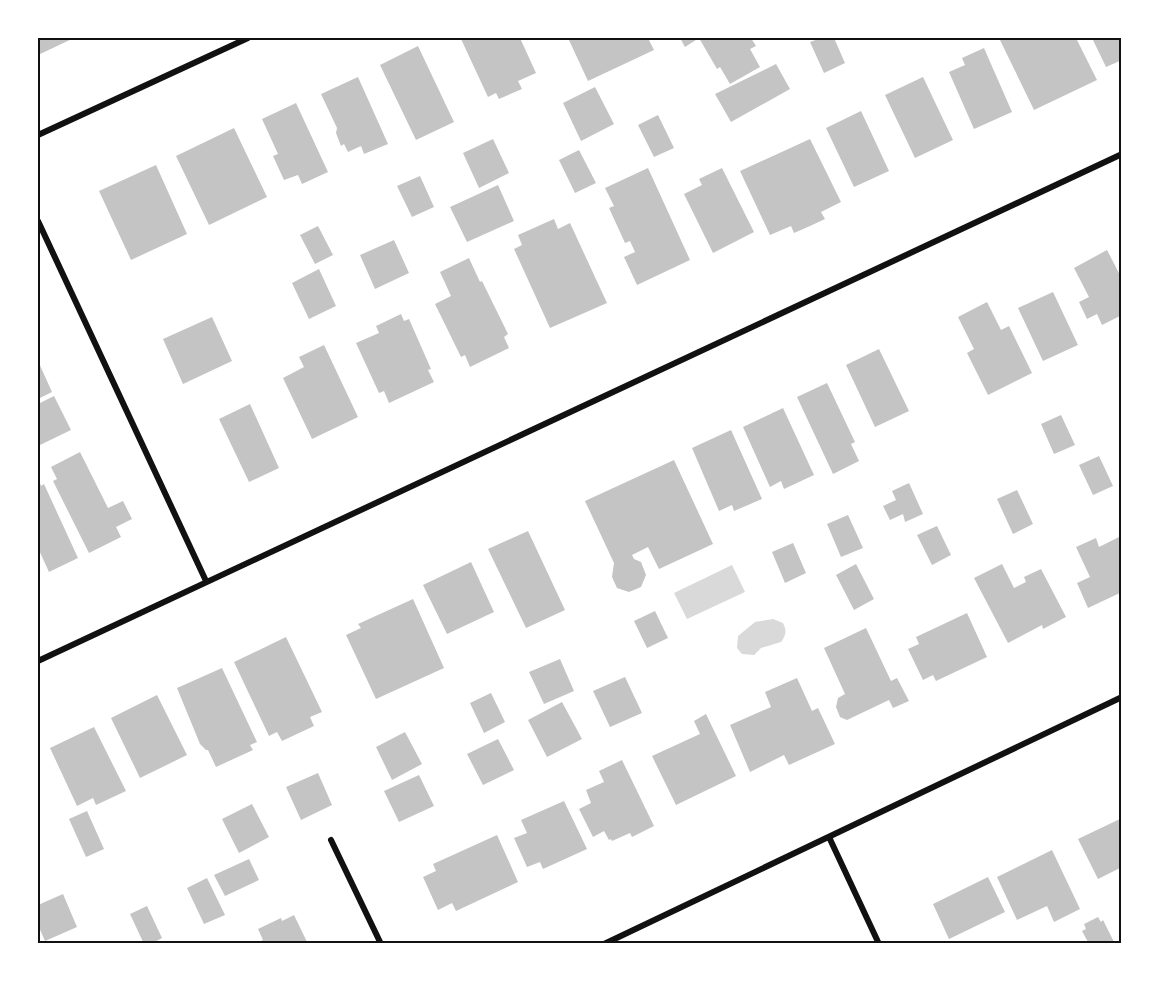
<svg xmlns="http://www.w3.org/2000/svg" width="1159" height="981" font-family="Signika,sans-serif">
	<rect width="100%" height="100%" fill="#fff"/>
	<!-- water -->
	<path fill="#d9d9d9" d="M732 565 745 592 687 619 674 593Z
		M773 619 783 623C787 631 786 635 781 642L761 648 754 655 742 654 737 648 738 636 755 622Z"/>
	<!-- building -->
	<path fill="#c4c4c4" d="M38 38H74L38 55Z
		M466 38H520L536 73 518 81 522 89 499 99 496 93 488 97 461 39Z
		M568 38H648L654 50 588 81Z
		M680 38H751L756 46 750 49 760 67 730 84 720 67 717 69 699 38 685 47Z
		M821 38H834L845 63 824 73 810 42Z
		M999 38H1076L1097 80 1034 110Z
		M1092 38H1122V60L1106 67Z
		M418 46 454 122 416 140 380 65Z
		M984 48 1012 112 974 129 949 72 965 65 962 58Z
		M776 64 790 89 731 122 715 94Z
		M358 77 388 144 364 154 361 146 348 152 344 144 341 146 336 133 337 128 321 94Z
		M923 77 953 140 915 158 885 95Z
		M595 87 614 124 581 141 563 103Z
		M296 103 328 172 302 184 298 175 284 180 273 156 278 154 262 119Z
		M861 111 889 171 854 187 826 128Z
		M658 115 674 148 654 157 638 125Z
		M234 128 267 197 209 225 176 156Z
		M493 139 509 173 479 188 463 153Z
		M810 139 841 202 821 212 825 219 810 226 794 233 791 226 770 235 740 171Z
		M579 150 596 183 575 193 559 160Z
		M156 165 187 234 131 260 99 191Z
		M648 168 690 260 637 285 624 257 635 252 630 241 625 243 609 208 614 206 605 188Z
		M722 168 754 232 713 253 684 194 702 185 699 179Z
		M420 176 434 207 412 217 397 186Z
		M498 185 514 221 467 242 450 207Z
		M554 219 558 229 570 223 607 303 550 328 514 249 522 245 518 235Z
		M318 226 333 255 315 264 300 235Z
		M394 240 409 273 375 289 360 255Z
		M1107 250 1122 279V315L1102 325 1097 314 1087 319 1079 302 1089 297 1074 268Z
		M469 258 480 282 482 281 508 334 504 337 509 348 470 367 465 355 461 357 435 304 451 296 440 272Z
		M319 269 336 306 309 319 292 283Z
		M1053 292 1078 345 1043 361 1018 308Z
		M987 302 1001 330 1009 326 1032 373 988 395 967 353 974 349 958 317Z
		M401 314 404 321 409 319 431 369 428 370 434 382 389 403 384 391 379 393 356 343 379 333 376 326Z
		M212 317 232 361 183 384 163 339Z
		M324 345 358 417 312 439 283 378 304 367 299 357Z
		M879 349 909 411 875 427 846 365Z
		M38 361 52 392 38 399Z
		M827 383 855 442 851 444 859 461 833 474 797 397Z
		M54 396 71 430 40 445 38 440V404Z
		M250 404 279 468 249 482 219 419Z
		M783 408 814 475 784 489 781 481 770 487 743 427Z
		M1061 415 1075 445 1054 454 1041 424Z
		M731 430 762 499 734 511 732 505 719 511 692 448Z
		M80 452 108 508 123 501 132 519 116 527 121 537 89 553 53 481 57 479 51 467Z
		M1099 456 1113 486 1093 495 1079 465Z
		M674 460 713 544 659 569 648 547 632 555 634 559 641 562 646 575 641 587 629 592 617 588 612 577 614 563 585 501Z
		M38 478 41 486 44 484 78 558 49 572 38 548Z
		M909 483 923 514 905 522 903 514 890 520 883 506 896 500 892 491Z
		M1017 490 1033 524 1013 534 997 499Z
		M848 515 863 548 841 557 827 524Z
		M937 526 951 555 932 565 917 535Z
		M528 531 565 610 526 628 488 549Z
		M1119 537 1122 542V592L1088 608 1077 583 1090 577 1076 547 1096 538 1099 547Z
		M793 543 806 573 785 583 772 552Z
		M471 562 494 612 447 634 423 585Z
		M856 564 874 599 854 610 836 575Z
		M1002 564 1014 588 1026 582 1024 577 1041 569 1066 617 1043 629 1042 625 1008 643 974 578Z
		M413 599 444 668 376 699 346 635 361 628 358 624Z
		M655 611 668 638 647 648 634 621Z
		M967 613 987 657 936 681 933 675 923 680 908 649 919 644 916 637Z
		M866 628 891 681 897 678 909 701 893 708 889 700 847 720 840 717 836 707 838 698 845 694 824 648Z
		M286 637 322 712 310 717 314 726 282 741 277 732 269 736 234 662Z
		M560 659 574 691 544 704 529 672Z
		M222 668 257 742 250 745 253 750 216 767 208 750H206L200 744 177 688Z
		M625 677 642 713 610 727 593 691Z
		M797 678 812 711 818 708 835 744 789 765 784 755 750 772 730 725 771 707 765 692Z
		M491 693 505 722 484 733 470 703Z
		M157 695 187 755 140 778 111 718Z
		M562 702 582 739 547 757 528 720Z
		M706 714 736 776 676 805 652 756 700 734 694 721Z
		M94 727 126 791 96 805 93 798 77 806 50 748Z
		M405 732 422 764 392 780 376 747Z
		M498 739 514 770 483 785 467 754Z
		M622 760 654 826 632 837 630 833 612 841 611 839 609 840 604 831 593 837 579 809 591 803 586 790 604 782 599 771Z
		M318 773 332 805 301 820 286 787Z
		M419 775 434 806 399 822 384 791Z
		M564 801 587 849 543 869 540 862 527 867 514 838 527 833 521 820Z
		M252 804 269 837 239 853 222 819Z
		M87 811 104 849 86 857 69 819Z
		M1122 818V867L1098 879 1078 839Z
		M497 835 518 882 456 911 452 903 438 910 423 877 436 871 433 864Z
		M1052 850 1080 909 1054 922 1047 906 1017 920 997 877Z
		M249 859 259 880 225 896 214 875Z
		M988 877 1005 912 949 939 933 904Z
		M207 878 225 915 204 924 187 888Z
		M63 894 77 927 45 941 38 925V905Z
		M147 906 162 938 151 944H144L130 914Z
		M294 915 308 944H256L263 940 258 929 281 918 282 921Z
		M1098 917 1101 922 1103 920 1115 944H1089L1082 931 1086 929 1084 924Z"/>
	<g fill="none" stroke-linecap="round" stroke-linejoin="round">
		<!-- minor -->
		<path stroke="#111" stroke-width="6" d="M38 135 248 38
			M38 221 206 581
			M38 661 1122 154
			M829 837 879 944
			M331 840 381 944
			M604 944 1122 697"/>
	</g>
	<!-- border -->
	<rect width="1159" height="981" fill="none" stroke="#ffffff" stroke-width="78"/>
	<rect x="39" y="39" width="1081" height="903" fill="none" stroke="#111" stroke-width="2"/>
</svg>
